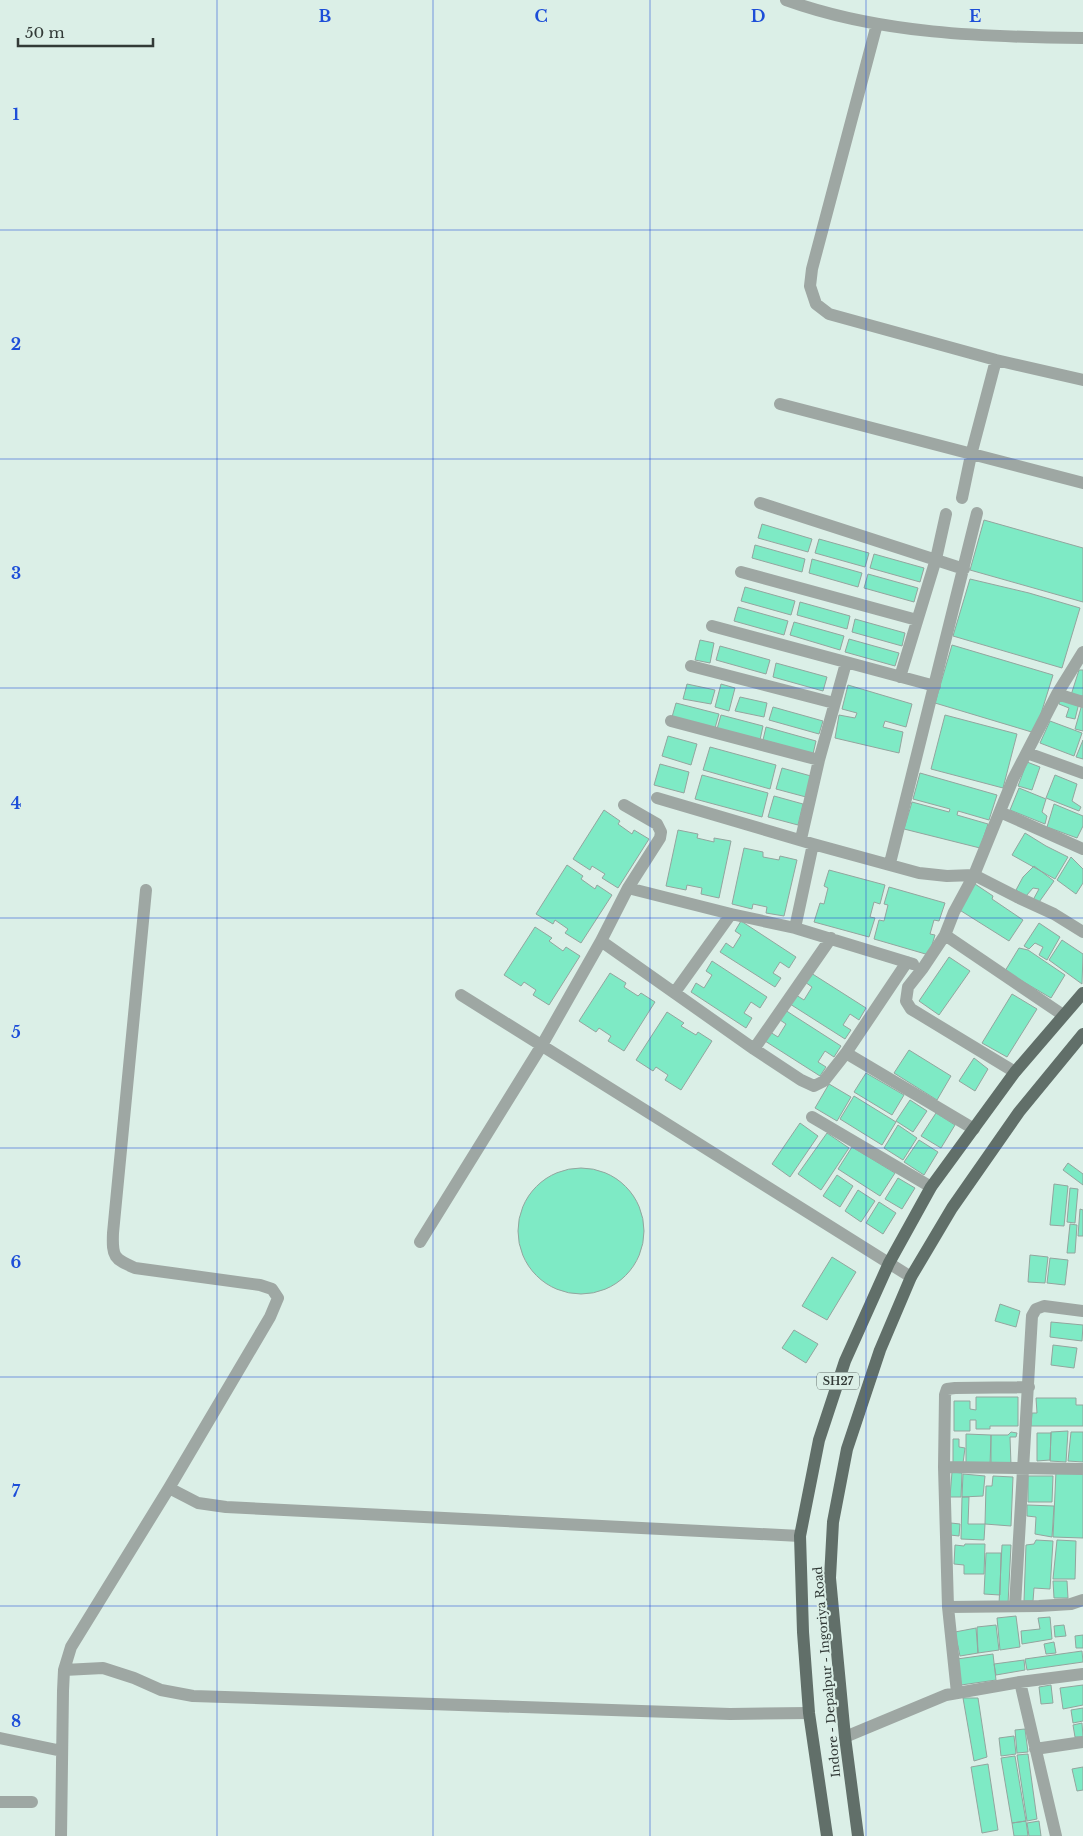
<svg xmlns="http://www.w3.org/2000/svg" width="1083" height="1836" font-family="'Libre Baskerville',serif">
	<rect width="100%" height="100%" fill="#dbefe7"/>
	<!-- building -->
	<path fill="#7eeac5" stroke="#93a59e" d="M984 520 1083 548V602L970 570Z
		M762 524 812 539 808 552 758 538Z
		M819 539 869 553 865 567 815 553Z
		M755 545 805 559 802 572 752 558Z
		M874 554 924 568 920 582 870 568Z
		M812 559 862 573 858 587 809 573Z
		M868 574 918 588 914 602 864 588Z
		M970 579 1029 593 1080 608 1062 668 953 636Z
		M745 587 795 601 791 615 741 601Z
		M800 602 850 616 847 629 797 615Z
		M738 607 788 621 784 635 734 621Z
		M855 619 905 633 902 646 852 632Z
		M794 622 844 636 840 650 790 635Z
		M849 639 899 653 895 666 845 652Z
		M700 640 714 643 710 663 695 660Z
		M952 645 1053 675 1035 733 935 703Z
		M720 646 770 660 766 674 716 660Z
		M776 663 827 677 823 691 773 677Z
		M1079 670H1083V696L1071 695Z
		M687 684 715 690 711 704 683 699Z
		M721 684 735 688 729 711 715 707Z
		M848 685 912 704 906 727 885 721 883 727 903 732 899 753 835 738 839 715 855 718 857 713 842 709Z
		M740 697 767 703 764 717 735 711Z
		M1060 697 1079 703 1075 719 1066 717 1069 708 1059 704Z
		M676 703 719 714 715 728 672 717Z
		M1082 704H1083V731L1075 729Z
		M773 707 823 721 819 734 769 720Z
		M721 715 763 726 760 740 717 729Z
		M945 715 1017 734 1003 788 931 769Z
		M1050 721 1082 733 1074 756 1040 743Z
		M766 727 816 741 813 754 763 740Z
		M668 736 697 744 691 765 662 756Z
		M1083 740V759L1076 757Z
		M710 747 776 765 770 789 703 770Z
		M1027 762 1040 767 1032 790 1018 786Z
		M660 764 689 772 684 793 654 785Z
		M782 768 811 776 806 797 776 789Z
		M920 773 997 795 989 820 958 811 957 815 988 824 980 848 904 829 912 802 949 812 950 809 913 799Z
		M702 775 768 793 762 817 695 799Z
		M1055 775 1077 784 1072 801 1081 807 1079 811 1046 798Z
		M1019 788 1046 799 1042 812 1047 816 1045 824 1010 810Z
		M774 796 803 804 798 825 768 817Z
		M1054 804 1083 816V826L1077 838 1047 827Z
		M604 810 620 821 618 824 632 834 634 830 649 839 618 888 602 878 605 874 592 866 590 870 573 859Z
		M678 830 698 834 697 838 714 842V838L731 841 719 898 701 894 702 888 687 885 686 890 666 886Z
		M1025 833 1046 846 1068 857 1055 879 1012 855Z
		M744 848 763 852V857L779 860 780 856 797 860 784 916 766 913 767 907 753 904 752 909 732 904Z
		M1071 857 1083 869V883L1076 894 1057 880Z
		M567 865 583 876 581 879 595 889 597 885 612 895 581 943 565 933 568 929 555 920 553 924 536 914Z
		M1034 866 1054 881 1037 905 1033 900 1039 889 1033 888 1026 896 1016 890 1023 877Z
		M829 870 885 885 880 904 874 902 870 917 875 918 869 937 814 922 820 903 824 904 828 888 824 886Z
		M975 884 993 896 992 899 1023 920 1009 941 958 909Z
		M889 887 945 903 939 921 934 920 930 934 935 935 929 955 874 939 879 920 884 921 888 905 884 904Z
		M741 921 796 957 789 968 780 962 773 973 781 978 775 987 720 952 726 943 733 948 741 935 735 931Z
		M1039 923 1060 937 1047 960 1039 955 1043 947 1035 943 1029 949 1024 946Z
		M535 927 552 938 549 941 563 951 566 947 580 956 549 1005 533 995 536 990 524 982 521 986 504 975Z
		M1062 940 1083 954 1082 984 1049 960Z
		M1019 948 1028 950 1065 975 1051 998 1005 971Z
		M949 957 970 971 939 1015 919 1001Z
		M712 961 767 997 760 1008 751 1002 744 1013 752 1018 746 1028 691 992 696 983 704 988 712 975 706 971Z
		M610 973 626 983 624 987 638 996 641 993 655 1002 624 1051 608 1041 611 1036 599 1028 596 1032 579 1021Z
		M811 973 866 1008 859 1020 850 1014 843 1025 851 1030 845 1039 790 1004 796 995 804 1000 812 987 805 982Z
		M1012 994 1037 1009 1007 1057 982 1043Z
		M785 1010 841 1046 834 1057 825 1051 818 1062 826 1067 820 1076 765 1041 770 1032 778 1037 786 1024 780 1020Z
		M667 1012 684 1023 681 1026 696 1035 698 1032 712 1041 681 1090 665 1080 668 1075 656 1067 653 1071 636 1060Z
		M909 1050 951 1076 937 1100 894 1073Z
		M974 1058 988 1069 975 1091 959 1081Z
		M866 1073 904 1095 892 1115 854 1092Z
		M829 1084 851 1097 837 1121 815 1108Z
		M854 1096 896 1122 882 1145 840 1119Z
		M910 1100 927 1111 913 1132 896 1121Z
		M936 1113 955 1125 941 1148 921 1136Z
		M800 1123 818 1136 790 1177 772 1164Z
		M898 1125 917 1138 903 1160 884 1148Z
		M827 1133 849 1148 821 1190 798 1174Z
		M919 1140 938 1152 924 1175 904 1162Z
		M852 1147 895 1173 880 1196 838 1169Z
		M1068 1163 1083 1174V1185L1063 1170Z
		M518 1231a63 63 0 1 1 126 0a63 63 0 1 1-126 0Z
		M837 1175 853 1186 840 1207 823 1196Z
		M898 1178 915 1188 902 1209 885 1199Z
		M1054 1184 1068 1186 1064 1226 1050 1225Z
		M1070 1188 1078 1189 1075 1223 1067 1222Z
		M858 1190 875 1201 861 1222 845 1211Z
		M879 1202 896 1213 883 1234 866 1223Z
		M1080 1209 1083 1210V1236H1078Z
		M1070 1224 1077 1225 1075 1253H1067Z
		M1030 1255 1048 1257 1045 1283 1028 1282Z
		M832 1257 856 1272 827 1320 802 1306Z
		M1050 1258 1068 1260 1065 1285 1047 1283Z
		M1000 1304 1020 1311 1016 1327 995 1321Z
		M1051 1322 1083 1325 1082 1341 1050 1337Z
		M794 1330 818 1344 806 1363 782 1348Z
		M1053 1345 1077 1348 1074 1368 1051 1365Z
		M976 1397H1018V1426H990V1429H976V1420H970V1431H954V1401H970V1409L976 1410Z
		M1036 1398H1076V1405H1083V1426H1031L1032 1413H1037Z
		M1068 1431 1066 1462 1050 1461 1051 1432Z
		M1011 1432 1017 1433 1016 1437H1010L1011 1465 991 1463V1435H1008Z
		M1071 1432H1083V1462L1068 1461Z
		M1037 1433H1051L1050 1460 1037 1461Z
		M966 1434 991 1435 990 1465 966 1463Z
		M953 1439H959V1447L965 1448 963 1463H953Z
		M1056 1471 1083 1473V1538L1053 1537Z
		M952 1472 962 1473 961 1497H950Z
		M963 1474 985 1476 983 1496 962 1497Z
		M993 1476 1013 1477 1011 1526 985 1524 986 1486H992Z
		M1028 1476H1053L1052 1502H1028Z
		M962 1497H969L968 1524H985L984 1540 961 1539Z
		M1027 1505 1054 1506 1052 1537 1035 1534 1036 1517 1027 1516Z
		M951 1523 960 1524 959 1536 950 1535Z
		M1036 1540 1053 1541 1050 1589 1034 1588 1033 1601H1024L1026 1545 1034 1544Z
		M1057 1540 1076 1541 1075 1579H1053Z
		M965 1544H985L984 1574H964V1565L954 1564 955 1545 964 1546Z
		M1002 1545H1011L1008 1604H999Z
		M986 1553H1001L1000 1595 984 1594Z
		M1053 1581H1067L1068 1598H1054Z
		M1016 1616 1020 1647 1000 1650 997 1618Z
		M1050 1617 1052 1639 1022 1644 1021 1631 1040 1629 1038 1618Z
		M996 1625 999 1650 978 1653 977 1627Z
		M1064 1625 1066 1636 1055 1637 1054 1626Z
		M976 1628 978 1653 960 1656 955 1632Z
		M1083 1635V1648H1076L1075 1636Z
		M1054 1642 1056 1653 1046 1654 1044 1644Z
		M1082 1651 1083 1662 1027 1670 1025 1659Z
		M993 1654 996 1680 961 1685 957 1659Z
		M1024 1660 1025 1670 996 1675 994 1664Z
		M1051 1685 1053 1703 1041 1704 1039 1687Z
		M1083 1685V1705L1063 1709 1060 1688Z
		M963 1698H978L987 1757 974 1761Z
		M1083 1708V1721L1073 1723 1071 1710Z
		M1082 1723 1083 1737H1075L1073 1725Z
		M1025 1729 1028 1752 1017 1753 1015 1730Z
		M1014 1736 1016 1754 1001 1756 999 1738Z
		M1028 1754 1037 1819 1027 1821 1017 1755Z
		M1015 1756 1026 1821 1012 1823 1001 1758Z
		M988 1764 998 1830 982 1833 971 1767Z
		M1083 1767V1790L1077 1791 1072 1769Z
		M1026 1821 1028 1836H1014L1012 1823Z
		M1039 1821 1041 1836H1029L1027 1823Z"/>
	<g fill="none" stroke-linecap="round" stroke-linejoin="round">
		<!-- minor -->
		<path stroke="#9ea7a3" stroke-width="12" d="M786 0C880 34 984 37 1083 38
			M877 24 812 269 810 286 816 304 829 314 996 360 1083 380
			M780 404 1083 483
			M962 498 971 455 996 360
			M760 503 964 569
			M741 572 917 620
			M712 626 935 686
			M691 666 834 703
			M900 677 936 559 946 514
			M1057 694 1083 702
			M671 721 819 760
			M1027 753 1083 773
			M657 798 813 844 919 873 947 876 974 875 1017 897 1054 914 1083 932
			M1000 812 1083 849
			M801 839 819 760 846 663
			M890 863 977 513
			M628 888 731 914 795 928 913 964
			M795 928 813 844
			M945 935 1063 1015
			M601 941 754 1049 801 1080 814 1086 824 1081 846 1053 907 962
			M675 992 731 914
			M461 995 911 1277
			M754 1049 831 938
			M846 1053 974 1129
			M1015 1072 911 1009 906 1001 908 987 923 968 945 935 954 912 974 875 1013 779 1057 694 1083 652
			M812 1117 931 1187
			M420 1242 542 1045 601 941 628 888 660 838 661 832 657 824 624 805
			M944 1467 1083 1469
			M169 1488 198 1503 226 1507 800 1536
			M1015 1606 1032 1316 1036 1309 1044 1306 1083 1311
			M948 1607 1039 1606 1071 1604 1083 1600
			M64 1670 103 1668 134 1678 161 1690 193 1696 730 1714 809 1713
			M1020 1682 1056 1836
			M957 1693 948 1607 944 1467 945 1395 947 1389 955 1388 1029 1387
			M845 1737 946 1695 1020 1682 1083 1674
			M0 1738 62 1751
			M1035 1749 1083 1742
			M0 1802H32
			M61 1836 63 1691 64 1670 71 1647 169 1488 270 1317 278 1298 272 1289 260 1285 135 1268C114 1259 112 1257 113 1233L146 890"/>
		<!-- primary -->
		<path stroke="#616f69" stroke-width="12" d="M827 1836 809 1713 803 1632 800 1536 819 1440 845 1361 889 1263 931 1187 1015 1072 1083 993
			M858 1836 845 1737 830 1578 833 1522 847 1449 880 1350 911 1277 952 1208 1019 1112 1083 1034"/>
	</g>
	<!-- grid -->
	<path fill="none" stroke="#1d4ed8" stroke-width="1" stroke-opacity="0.55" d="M217 0V1836M433 0V1836M650 0V1836M866 0V1836M0 230H1083M0 459H1083M0 688H1083M0 918H1083M0 1148H1083M0 1377H1083M0 1606H1083"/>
	<g text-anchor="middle" stroke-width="4" stroke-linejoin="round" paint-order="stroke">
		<!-- shield labels -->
		<rect fill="#dbefe7" stroke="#65706c" stroke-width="1" x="817" y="1372.5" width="42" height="17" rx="4"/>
		<g font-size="11" font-weight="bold" fill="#323a37">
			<text x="838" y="1385">SH27</text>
		</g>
		<!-- street labels -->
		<g font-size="12" fill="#323a37" stroke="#dbefe7">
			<text transform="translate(827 1672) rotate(-95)" y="4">Indore - Depalpur - Ingoriya Road</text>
		</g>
	</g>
	<g font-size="16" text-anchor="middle" font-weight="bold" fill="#1d4ed8" stroke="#dbefe7" stroke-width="4" stroke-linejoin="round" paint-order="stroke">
		<text x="325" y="22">B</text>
		<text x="541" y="22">C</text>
		<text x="758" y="22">D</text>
		<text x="975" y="22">E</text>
		<text x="16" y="120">1</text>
		<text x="16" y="350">2</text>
		<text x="16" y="579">3</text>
		<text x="16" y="809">4</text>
		<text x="16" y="1038">5</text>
		<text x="16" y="1268">6</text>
		<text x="16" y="1497">7</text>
		<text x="16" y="1727">8</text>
	</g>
	<!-- scale -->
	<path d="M18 38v8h135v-8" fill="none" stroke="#323a37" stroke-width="2.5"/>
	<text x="25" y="38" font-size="15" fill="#323a37" stroke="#dbefe7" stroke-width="4" paint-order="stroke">50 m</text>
</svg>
